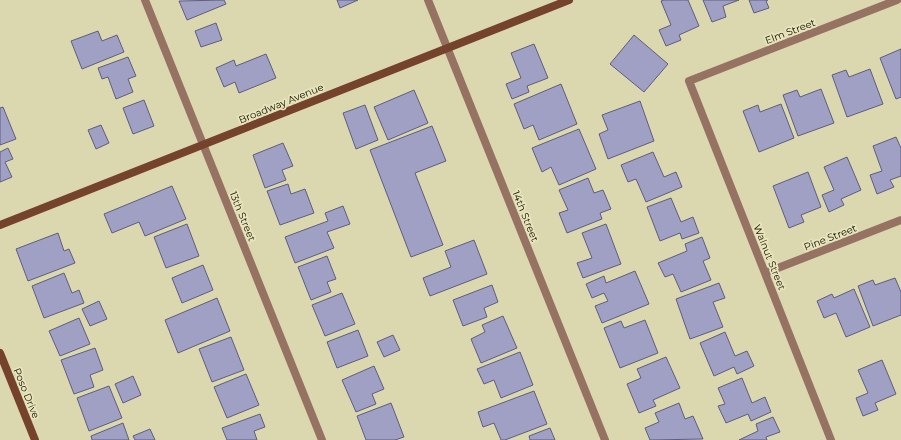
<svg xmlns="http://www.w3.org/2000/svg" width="901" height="440" font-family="Montserrat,sans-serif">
	<rect width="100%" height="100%" fill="#dbd8b0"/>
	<!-- building -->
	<path fill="#9fa0c4" stroke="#5d5d7e" d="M224 0 226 4 187 20 179 1Z
		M337 0H358L340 8Z
		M664 0H688L699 26 679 35 681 40 666 46 659 30 671 25 661 1Z
		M703 0H739L723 6 726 17 712 22Z
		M749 0H768L766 1 769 8 754 13Z
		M216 23 222 40 201 47 195 31Z
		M98 31 102 41 117 35 124 52 82 69 71 41Z
		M634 35 668 64 644 92 610 64Z
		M534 44 548 78 527 86 529 92 512 99 506 84 521 78 511 53Z
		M901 49V97L896 99 880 58Z
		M266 54 276 78 239 93 235 82 224 87 216 68 234 60 236 66Z
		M128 57 136 76 128 79 133 92 116 99 108 77 102 79 98 68Z
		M870 69 883 104 847 117 832 75 846 70 849 77Z
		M561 84 577 124 539 140 533 125 524 129 514 104Z
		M821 89 834 123 798 136 783 95 797 90 800 97Z
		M414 90 428 123 388 140 374 107Z
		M144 100 154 126 133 134 123 108Z
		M640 101 654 141 608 159 599 134 608 130 602 115Z
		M781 104 794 138 759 152 743 111 758 105 760 112Z
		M365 105 378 140 356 149 343 113Z
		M3 107 16 139 0 145V108Z
		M101 125 109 143 96 149 88 130Z
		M432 126 446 161 415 173 443 245 411 257 370 150Z
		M579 129 596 169 559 185 551 167 542 172 532 148Z
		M896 137 901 148V176L890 180 894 187 877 194 870 175 882 171 873 146Z
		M283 143 293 166 282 170 286 180 265 188 253 155Z
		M8 148 13 159 5 162 12 177 0 182V152Z
		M653 152 664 177 676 172 682 187 646 202 636 179 628 182 621 165Z
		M847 157 861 190 841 199 844 205 829 212 822 195 834 190 824 167Z
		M808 172 821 207 801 215 804 222 789 228 773 186Z
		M588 178 594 193 603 190 611 209 600 213 602 219 567 233 559 213 568 210 559 190Z
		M288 184 291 194 305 189 314 213 280 225 267 191Z
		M172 186 186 219 145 236 139 222 112 233 104 214Z
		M671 198 681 222 693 217 699 233 682 239 680 233 660 241 647 207Z
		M343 206 350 224 327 232 334 248 295 263 285 237 328 221 325 213Z
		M187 224 199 256 166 268 154 237Z
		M606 224 621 264 583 278 577 263 592 258 582 233Z
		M58 233 64 251 69 249 75 263 28 281 16 249Z
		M702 237 710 258 703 261 711 280 681 292 673 274 665 277 658 263 687 251 685 244Z
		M474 240 487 274 430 296 423 278 451 267 445 251Z
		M327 256 336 279 327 282 331 292 311 300 298 267Z
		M203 265 213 290 182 303 172 278Z
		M635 271 649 304 602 323 595 306 608 301 604 293 592 298 586 284 604 276 606 283Z
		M64 273 72 293 79 290 84 303 44 318 32 286Z
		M895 278 901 292V315L873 326 858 286 873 280 875 285Z
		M719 283 725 298 713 302 723 327 690 339 676 299Z
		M492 285 498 302 484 308 487 317 463 326 453 300Z
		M854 289 870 327 846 337 836 313 824 318 817 301 832 294 834 298Z
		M342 293 355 324 325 336 312 305Z
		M217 298 230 331 178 353 165 320Z
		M99 301 107 319 90 326 82 309Z
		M503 316 517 348 481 363 471 339 485 332 482 325Z
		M79 318 90 344 60 356 49 331Z
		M645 320 658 353 620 368 604 328 621 321 624 328Z
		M358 330 368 356 337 368 327 342Z
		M725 332 735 356 747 351 754 366 737 374 734 367 714 376 700 343Z
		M393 335 400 350 384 357 377 342Z
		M231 337 244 370 212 382 199 349Z
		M95 348 103 370 90 375 94 387 74 394 61 360Z
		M520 352 533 385 501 398 494 380 484 384 477 369Z
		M666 357 680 388 653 400 656 406 639 413 627 384 641 378 637 369Z
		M882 360 896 394 875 403 878 410 863 416 856 398 868 393 858 370Z
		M374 366 384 389 372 394 376 404 356 412 342 380Z
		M246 374 259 405 227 418 214 387Z
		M133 376 141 395 123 403 115 384Z
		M742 378 752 403 765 397 771 412 751 421 748 414 726 423 718 406 725 404 718 388Z
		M109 386 122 418 89 431 77 398Z
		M534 391 547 424 505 440H501L494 423 483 427 478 412Z
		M391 403 404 437 395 440H366L357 416Z
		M679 403 685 419 693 416 703 439 650 440 645 428 659 422 655 413Z
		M260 414 265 427 254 431 257 440H227L222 428Z
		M773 417 780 432 766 437 767 440H739L758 431 756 424Z
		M123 423 129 440H92L91 436Z
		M550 428 555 440H530L529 436Z
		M150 429 155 440H135L133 436Z"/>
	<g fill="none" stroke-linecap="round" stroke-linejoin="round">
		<!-- street -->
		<path stroke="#967263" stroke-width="8" d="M145 0 322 440
			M428 0 605 440
			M765 273 901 220
			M831 440 689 81 897 0"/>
		<!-- secondary -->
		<path stroke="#75422c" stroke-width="8" d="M0 225 569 0
			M0 353 35 440"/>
	</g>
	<g text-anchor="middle" stroke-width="3.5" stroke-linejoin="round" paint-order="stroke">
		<!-- street labels -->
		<g font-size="10" fill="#110f03" stroke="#e8e5bc">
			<text transform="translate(790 31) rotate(-21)" y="4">Elm Street</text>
			<text transform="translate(281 103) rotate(-22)" y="4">Broadway Avenue</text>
			<text transform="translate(243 216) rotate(68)" y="4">13th Street</text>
			<text transform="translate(526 216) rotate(68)" y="4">14th Street</text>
			<text transform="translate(830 237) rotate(-21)" y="4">Pine Street</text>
			<text transform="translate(770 257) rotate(68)" y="4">Walnut Street</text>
			<text transform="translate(27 393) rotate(68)" y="4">Poso Drive</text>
		</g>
	</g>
</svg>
